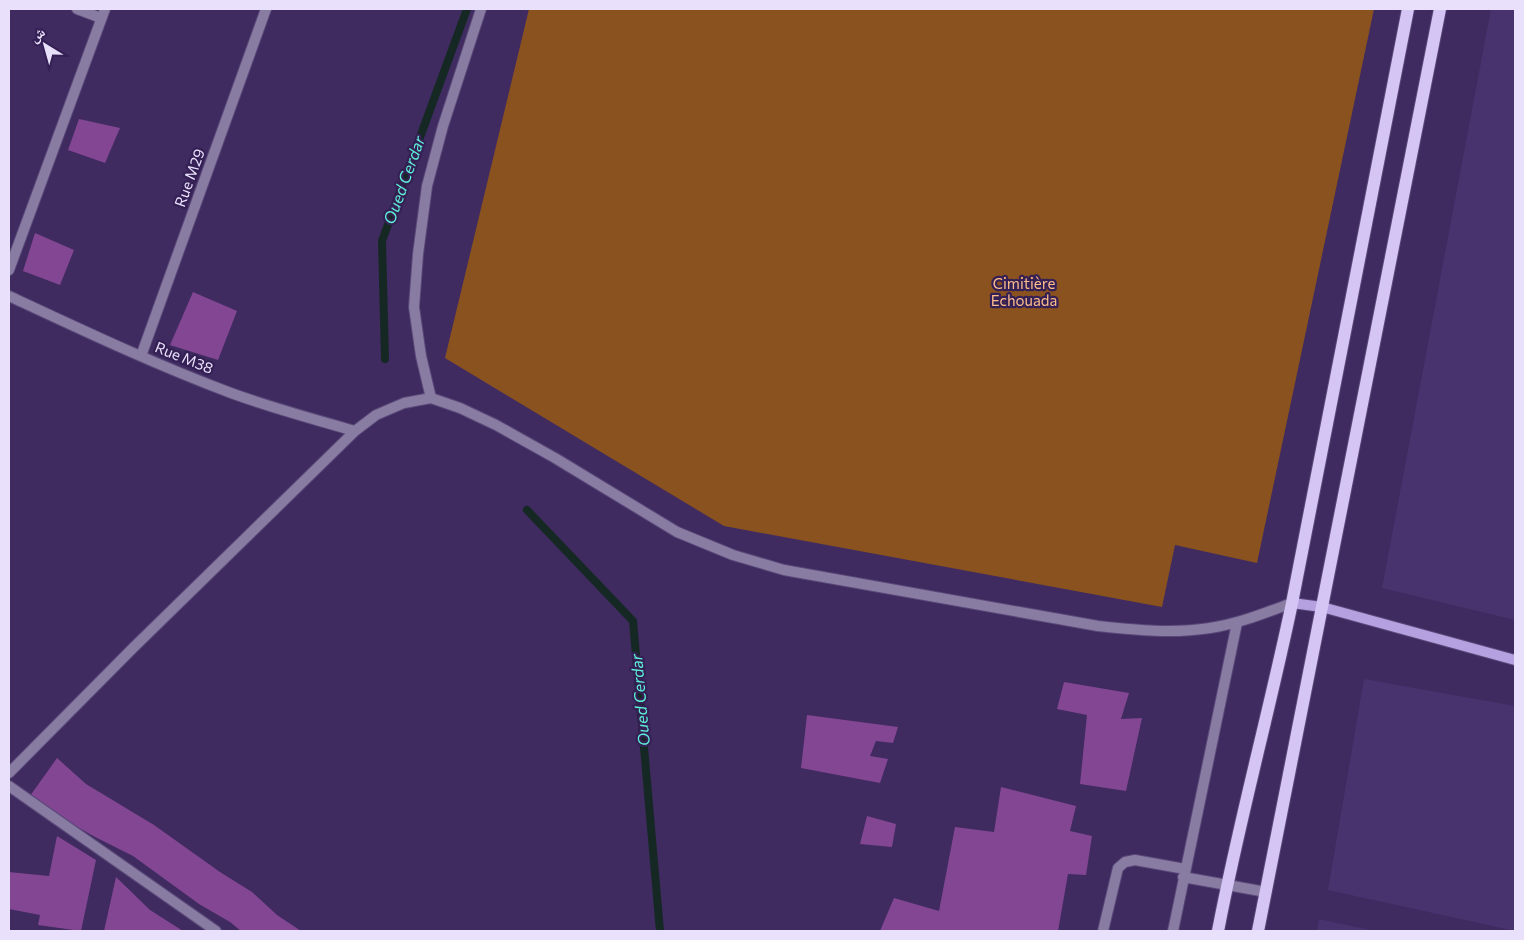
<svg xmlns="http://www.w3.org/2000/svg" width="1524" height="940" font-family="Commissioner,'Noto Naskh Arabic',sans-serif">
	<rect width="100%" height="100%" fill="#3f2b60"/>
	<!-- built -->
	<path fill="#49336e" d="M1491 9H1515V620L1382 588Z
		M1364 679 1515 706V931L1328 890Z
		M1319 919 1375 931H1317Z"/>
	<!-- green -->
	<path fill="#8a521f" d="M529 9H1374L1257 563 1175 545 1162 607 724 526 445 358Z"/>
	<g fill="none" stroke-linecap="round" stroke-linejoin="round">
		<!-- stream -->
		<path stroke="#152824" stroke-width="8" d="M385 359 382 241 467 9
			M527 510 633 621 660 931"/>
	</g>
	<!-- building -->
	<path fill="#834692" d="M79 119 120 128 105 163 68 150Z
		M35 233 74 250 60 285 23 271Z
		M193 292 237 311 218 360 170 345Z
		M1064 682 1129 693 1121 719 1142 718 1126 791 1080 784 1087 715 1057 709Z
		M807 715 898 727 893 743 876 741 870 756 888 759 880 783 801 768Z
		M57 758 86 784 154 825 220 872 252 892 277 915 301 931H241L230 922 199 904 133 856 97 838 63 819 30 796Z
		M1001 787 1076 806 1070 831 1092 836 1086 875 1068 874 1058 931H880L894 898 939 911 955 827 994 832Z
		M867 816 896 824 892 847 860 844Z
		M57 836 96 860 81 931 38 925 40 915 9 909V872L49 876Z
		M116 877 150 910 183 931H104Z"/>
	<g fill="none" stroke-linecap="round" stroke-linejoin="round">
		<defs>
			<path id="service" d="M431 398 421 356 414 307 418 254 427 186 443 126 481 9
				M1103 931 1118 868 1125 862 1135 860 1185 869"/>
			<path id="minor" d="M77 9 101 18
				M9 270 105 9
				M9 296C82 330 156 365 231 393 272 408 313 419 355 431
				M141 356 266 9
				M9 773 133 648 355 431 376 415 404 403 431 398 460 408 496 425 555 458 677 532 733 555 784 570 1098 626C1136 630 1172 634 1210 628 1238 624 1265 613 1292 603
				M9 786 216 931
				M1183 877 1266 892
				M1173 931 1237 623"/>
			<path id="secondary" d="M1292 603 1322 607 1515 660"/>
			<path id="primary" d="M1218 931C1239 821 1269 713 1292 603L1408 9
				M1258 931 1440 9"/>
		</defs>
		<!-- service casing -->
		<use href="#service" stroke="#5a4879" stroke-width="12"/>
		<!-- minor casing -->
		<use href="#minor" stroke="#5a4879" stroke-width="12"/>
		<!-- secondary casing -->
		<use href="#secondary" stroke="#5a4879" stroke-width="12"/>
		<!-- primary casing -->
		<use href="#primary" stroke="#5a4879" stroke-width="14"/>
		<!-- service -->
		<use href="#service" stroke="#887ca3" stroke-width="10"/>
		<!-- minor -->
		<use href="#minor" stroke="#887ca3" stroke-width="10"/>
		<!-- secondary -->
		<use href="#secondary" stroke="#b5a1e0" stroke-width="10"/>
		<!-- primary -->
		<use href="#primary" stroke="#d4c5f5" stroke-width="12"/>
	</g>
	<g text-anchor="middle" stroke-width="4.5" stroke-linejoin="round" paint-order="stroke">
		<!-- street labels -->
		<g font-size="15" fill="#e9e1fc" stroke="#352055">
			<text transform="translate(190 178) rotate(-70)" y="5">Rue M29</text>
			<text transform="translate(184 358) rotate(22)" y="5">Rue M38</text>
		</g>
		<!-- park labels -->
		<g font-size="15" fill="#febe8c" stroke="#352055">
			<text x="1024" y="289">Cimitière<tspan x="1024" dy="17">Echouada</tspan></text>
		</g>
		<!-- water labels -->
		<g font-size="16" font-style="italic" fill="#5df1d6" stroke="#352055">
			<text transform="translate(404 180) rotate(-70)" y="6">Oued Cerdar</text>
			<text transform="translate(640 700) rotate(-95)" y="6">Oued Cerdar</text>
		</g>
	</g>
	<!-- border -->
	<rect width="1524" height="940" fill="none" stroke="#e9e1fc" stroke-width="20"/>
	<!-- north arrow -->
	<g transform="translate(45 45) rotate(323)" stroke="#352055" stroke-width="4" paint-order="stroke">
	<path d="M0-4L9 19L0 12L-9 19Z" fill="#e9e1fc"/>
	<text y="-8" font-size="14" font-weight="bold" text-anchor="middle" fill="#e9e1fc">ش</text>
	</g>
</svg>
